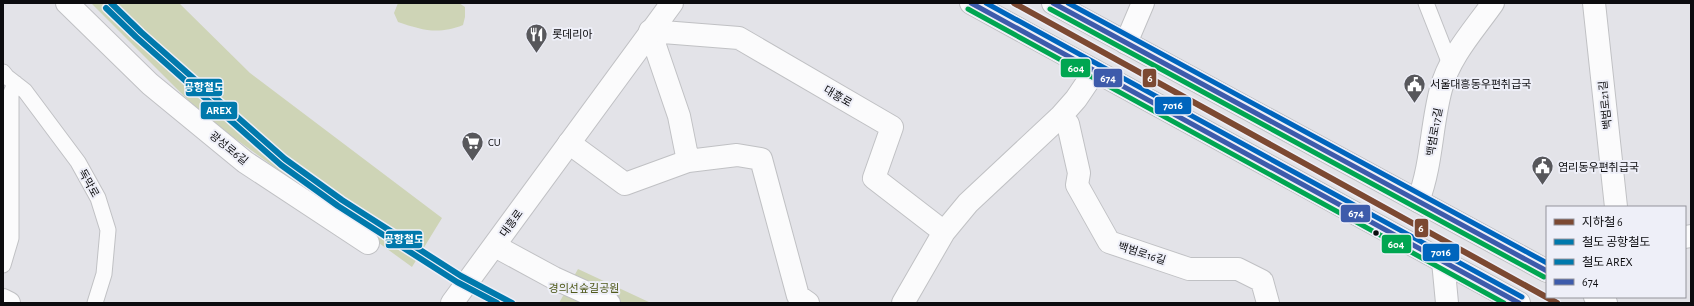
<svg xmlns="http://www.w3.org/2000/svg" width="1694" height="306" font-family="'Alegreya Sans','Noto Sans KR',sans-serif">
	<rect width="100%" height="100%" fill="#e3e3e8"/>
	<!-- green -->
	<path fill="#ced4b6" d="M91 3H179L250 73 442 218 412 267 204 116Z
		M398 3H459L465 7V17L463 25C438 35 422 30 398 22L394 13Z
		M578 269 651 303H559Z"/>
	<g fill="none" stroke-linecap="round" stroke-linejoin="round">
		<defs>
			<path id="lane" d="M1426 3 1450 64
				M3 72 7 77 25 91 78 162 98 198 108 230 104 274 95 303
				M3 265 11 238V93L15 83"/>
			<path id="street" d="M67 3 150 84 245 162 368 243
				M1594 3 1616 207
				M1126 43 1143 3
				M1061 116 1068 124 1079 173 1077 185 1109 242 1189 269H1238L1262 281 1268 303
				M569 143 625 184 688 161 737 155 761 159 798 296 808 303
				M688 161 679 116 650 31 739 38 892 127 874 178 944 232
				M1418 201C1432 165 1431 126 1441 89 1449 57 1474 30 1493 3
				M1685 237 1691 236
				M495 246 554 278 609 303
				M1443 261 1447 303
				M903 303 944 232 968 203 1061 116 1076 99 1095 71"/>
			<path id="secondary" d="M971 3 1519 303
				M1053 3 1547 271
				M1595 297 1606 303
				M3 300 9 303
				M452 303 672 3"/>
		</defs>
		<!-- lane casing -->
		<use href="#lane" stroke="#c0c1c4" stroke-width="17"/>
		<!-- street casing -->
		<use href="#street" stroke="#c0c1c4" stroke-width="24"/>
		<!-- secondary casing -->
		<use href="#secondary" stroke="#c0c1c4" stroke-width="24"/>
		<!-- path -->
		<path stroke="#cfcfcf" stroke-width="2.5" stroke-dasharray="3 3" stroke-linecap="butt" d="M490 293 508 303"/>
		<!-- lane -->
		<use href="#lane" stroke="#fbfbfc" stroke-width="15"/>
		<!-- street -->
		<use href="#street" stroke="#fbfbfc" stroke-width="22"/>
		<!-- secondary -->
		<use href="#secondary" stroke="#fbfbfc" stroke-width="22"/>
		<defs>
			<path id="bus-1" d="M971 3 1519 303
				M1053 3 1547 271"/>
			<path id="bus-2" d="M968 9 1504 303
				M1050 9 1544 277"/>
			<path id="bus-3" d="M986 3 1522 297
				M1068 3 1547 263"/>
		</defs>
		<!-- bus-1 casing -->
		<use href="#bus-1" stroke="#eeeff8" stroke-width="8"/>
		<!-- bus-2 casing -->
		<use href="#bus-2" stroke="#eeeff8" stroke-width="8"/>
		<!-- bus-3 casing -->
		<use href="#bus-3" stroke="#eeeff8" stroke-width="8"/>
		<!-- bus-1 -->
		<use href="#bus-1" stroke="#3d5bab" stroke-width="5"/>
		<!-- bus-2 -->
		<use href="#bus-2" stroke="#00a651" stroke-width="5"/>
		<!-- bus-3 -->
		<use href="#bus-3" stroke="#0065bd" stroke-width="5"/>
		<defs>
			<path id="rail-1" d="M111 3 141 32 285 159 342 200 461 276 512 303"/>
			<path id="rail-2" d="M106 8 136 37 281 165 338 206 457 282 497 303"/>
		</defs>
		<!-- rail-1 casing -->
		<use href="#rail-1" stroke="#eeeff8" stroke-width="9"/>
		<!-- rail-2 casing -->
		<use href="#rail-2" stroke="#eeeff8" stroke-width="9"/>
		<!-- rail-1 -->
		<use href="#rail-1" stroke="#0079ac" stroke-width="6"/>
		<!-- rail-2 -->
		<use href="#rail-2" stroke="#0079ac" stroke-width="6"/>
		<defs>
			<path id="metro-1" d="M1014 3 1557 303"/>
		</defs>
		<!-- metro-1 casing -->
		<use href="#metro-1" stroke="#eeeff8" stroke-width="9"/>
		<!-- metro-1 -->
		<use href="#metro-1" stroke="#7c4932" stroke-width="6"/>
	</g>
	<!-- icons -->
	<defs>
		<symbol id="restaurant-pin" viewBox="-11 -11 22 30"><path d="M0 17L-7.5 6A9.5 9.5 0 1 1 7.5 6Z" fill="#57575b" stroke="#eeeff8"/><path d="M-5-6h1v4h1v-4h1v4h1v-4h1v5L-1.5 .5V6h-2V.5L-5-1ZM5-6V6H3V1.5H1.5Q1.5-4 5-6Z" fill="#fff"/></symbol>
		<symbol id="civic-pin" viewBox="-11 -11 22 30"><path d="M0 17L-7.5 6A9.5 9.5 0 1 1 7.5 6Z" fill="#57575b" stroke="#eeeff8"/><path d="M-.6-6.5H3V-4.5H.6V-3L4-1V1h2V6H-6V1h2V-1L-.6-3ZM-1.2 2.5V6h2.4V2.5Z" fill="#fff"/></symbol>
		<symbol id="supermarket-pin" viewBox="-11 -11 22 30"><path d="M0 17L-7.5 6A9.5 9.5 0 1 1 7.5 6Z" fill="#57575b" stroke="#eeeff8"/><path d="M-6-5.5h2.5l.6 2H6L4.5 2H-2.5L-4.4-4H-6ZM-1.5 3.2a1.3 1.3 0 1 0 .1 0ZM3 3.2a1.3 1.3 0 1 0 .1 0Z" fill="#fff"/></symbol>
	</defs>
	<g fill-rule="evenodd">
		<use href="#restaurant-pin" x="524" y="22" width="25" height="34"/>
		<use href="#civic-pin" x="1402" y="72" width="25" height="34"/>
		<use href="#supermarket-pin" x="460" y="130" width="25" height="34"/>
		<use href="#civic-pin" x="1530" y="154" width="25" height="34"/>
	</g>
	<!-- markers -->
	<circle fill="#0c0c0f" stroke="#eeeff8" stroke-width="1.5" cx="1376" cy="233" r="3.5"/>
	<g text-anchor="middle" stroke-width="4" stroke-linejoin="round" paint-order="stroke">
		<!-- poi labels -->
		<g font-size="11" fill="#0c0c0f" stroke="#eeeff8" text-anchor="start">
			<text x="552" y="38">롯데리아</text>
			<text x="1430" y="88">서울대흥동우편취급국</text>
			<text x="488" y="146">CU</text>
			<text x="1558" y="171">염리동우편취급국</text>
		</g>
		<!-- street labels -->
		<g font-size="11" fill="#0c0c0f" stroke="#eeeff8">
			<text transform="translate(838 96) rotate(30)" y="4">대흥로</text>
			<text transform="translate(1605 105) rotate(-96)" y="4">백범로21길</text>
			<text transform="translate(1434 132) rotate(-80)" y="4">백범로17길</text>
			<text transform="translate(229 148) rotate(39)" y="4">광성로6길</text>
			<text transform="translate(89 183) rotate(61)" y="4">독막로</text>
			<text transform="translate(511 223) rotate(-54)" y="4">대흥로</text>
			<text transform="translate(1142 253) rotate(18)" y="4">백범로16길</text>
		</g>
		<!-- park labels -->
		<g font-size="11" fill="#505a1b" stroke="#eeeff8">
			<text x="584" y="292">경의선숲길공원</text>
		</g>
	</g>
	<g stroke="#eeeff8" stroke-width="1.5">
		<rect x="1060" y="58" width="31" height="20" rx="4" fill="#00a651"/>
		<rect x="1093" y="68" width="30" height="20" rx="4" fill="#3d5bab"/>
		<rect x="1142" y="68" width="15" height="20" rx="4" fill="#7c4932"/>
		<rect x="185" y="78" width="38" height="19" rx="4" fill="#0079ac"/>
		<rect x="1154" y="96" width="38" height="19" rx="4" fill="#0065bd"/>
		<rect x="200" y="101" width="38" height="19" rx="4" fill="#0079ac"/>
		<rect x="1340" y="204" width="31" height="19" rx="4" fill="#3d5bab"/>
		<rect x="1414" y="218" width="15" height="20" rx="4" fill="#7c4932"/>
		<rect x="385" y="230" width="38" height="19" rx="4" fill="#0079ac"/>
		<rect x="1381" y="234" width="31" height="20" rx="4" fill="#00a651"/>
		<rect x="1422" y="243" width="38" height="19" rx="4" fill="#0065bd"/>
	</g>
	<g font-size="11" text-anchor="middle" font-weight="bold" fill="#fff">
		<text x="1076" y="72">604</text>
		<text x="1108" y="82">674</text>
		<text x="1150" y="82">6</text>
		<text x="204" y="91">공항철도</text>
		<text x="1173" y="109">7016</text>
		<text x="219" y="114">AREX</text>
		<text x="1356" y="217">674</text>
		<text x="1421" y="232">6</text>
		<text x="404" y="243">공항철도</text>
		<text x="1396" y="248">604</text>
		<text x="1441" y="256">7016</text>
	</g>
	<!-- border -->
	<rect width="1694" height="306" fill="none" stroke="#0c0c0f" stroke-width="8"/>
	<!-- legend -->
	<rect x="1546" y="206" width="140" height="92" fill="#eeeff8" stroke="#94949b"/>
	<rect x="1554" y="219" width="20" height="6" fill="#7c4932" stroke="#94949b"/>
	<text x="1582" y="226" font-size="12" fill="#0c0c0f">지하철 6</text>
	<rect x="1554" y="239" width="20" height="6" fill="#0079ac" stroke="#94949b"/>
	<text x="1582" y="246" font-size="12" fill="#0c0c0f">철도 공항철도</text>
	<rect x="1554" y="259" width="20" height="6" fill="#0079ac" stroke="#94949b"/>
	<text x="1582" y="266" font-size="12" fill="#0c0c0f">철도 AREX</text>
	<rect x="1554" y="279" width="20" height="6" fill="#3d5bab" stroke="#94949b"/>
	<text x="1582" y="286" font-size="12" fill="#0c0c0f">674</text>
</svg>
